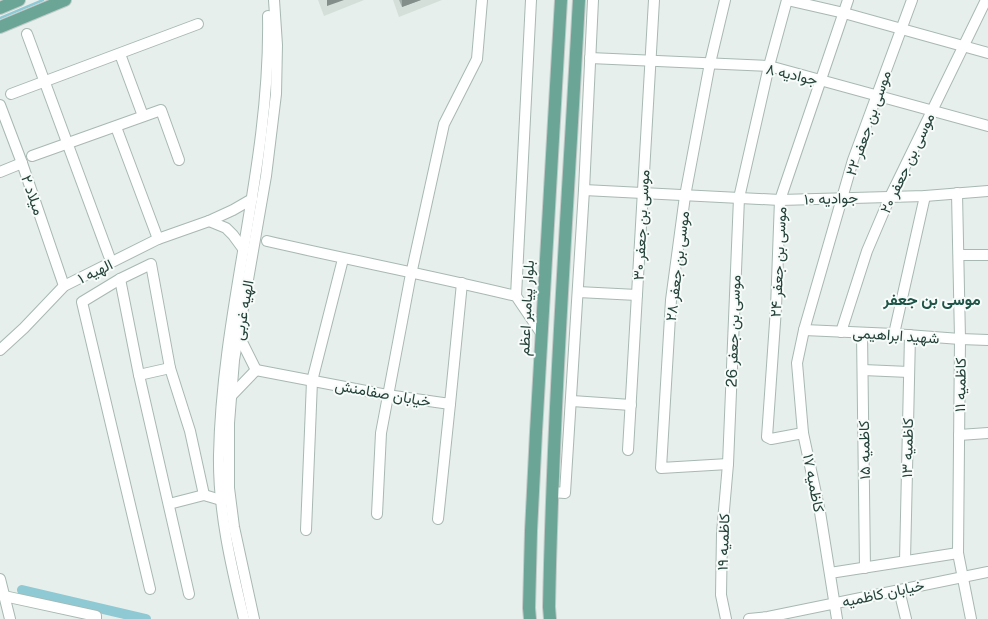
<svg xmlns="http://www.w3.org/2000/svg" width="988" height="619" font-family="'Public Sans',Vazirmatn,sans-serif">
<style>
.built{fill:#d4dfda}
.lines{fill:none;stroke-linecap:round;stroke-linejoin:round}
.stream{stroke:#8ec9d4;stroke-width:2.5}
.canal{stroke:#8ec9d4;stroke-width:10}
.minor-casing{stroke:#a8b8b2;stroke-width:12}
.major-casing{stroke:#c2cac8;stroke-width:14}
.minor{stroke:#fff;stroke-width:10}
.major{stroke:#6aa596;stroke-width:12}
.wall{fill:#a1aea9}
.shaded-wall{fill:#838d89}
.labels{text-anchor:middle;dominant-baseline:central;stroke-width:4;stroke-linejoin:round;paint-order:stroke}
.street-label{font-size:15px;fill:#24423a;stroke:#f7fbf9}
.neighbourhood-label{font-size:16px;font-weight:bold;fill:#1f5548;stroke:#f7fbf9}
</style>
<rect width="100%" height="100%" fill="#e6efeb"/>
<!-- built -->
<g class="built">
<path d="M 318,0 L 364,0 L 324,16 Z"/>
<path d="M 393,0 L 442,0 L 399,17 Z"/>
</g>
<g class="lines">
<!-- stream -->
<path class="stream" d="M 0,18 L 43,0"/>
<!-- canal -->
<path class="canal" d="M 22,590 L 146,619"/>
<defs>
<g id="minor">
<path d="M 725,0 L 710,63 L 685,196 L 671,300 L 661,468 L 728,464"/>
<path d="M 787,0 L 844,13 L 988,53"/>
<path d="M 27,34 L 109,256"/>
<path d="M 120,54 L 143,116"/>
<path d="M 590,58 L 769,66 L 988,126"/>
<path d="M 11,94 L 198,24"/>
<path d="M 0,105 L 22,163 L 64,286"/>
<path d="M 116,127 L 158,239"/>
<path d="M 32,156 L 161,110 L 179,160"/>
<path d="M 0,172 L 22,163"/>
<path d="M 584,190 L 780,200 L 925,196 L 988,191"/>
<path d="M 957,193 L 960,339 L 958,553 L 971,619"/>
<path d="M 267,241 C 350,260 433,276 516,296 L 541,333"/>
<path d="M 244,250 L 233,235 L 226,228 L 209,221 L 233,210 L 252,199"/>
<path d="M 959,255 L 988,255"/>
<path d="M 120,279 L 139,375 L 189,594"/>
<path d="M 578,292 L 637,295"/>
<path d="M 516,296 L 531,0"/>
<path d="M 804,330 L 894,334 L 960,339 L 988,340"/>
<path d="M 841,332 L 867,251 L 890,197 L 986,0"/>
<path d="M 862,333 L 865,568"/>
<path d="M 238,334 L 256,370"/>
<path d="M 894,334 L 925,196"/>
<path d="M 0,350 L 24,328 L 64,286 L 158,239 L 209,221"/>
<path d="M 256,370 L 387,395 L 450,404 L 462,283"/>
<path d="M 863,370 L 909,372"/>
<path d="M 139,375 L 170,368"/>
<path d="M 231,396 L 256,370"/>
<path d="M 572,401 L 631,405"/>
<path d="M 803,433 L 771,439 L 767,437 L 776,308 L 780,200 L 848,0"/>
<path d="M 959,435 L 988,433"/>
<path d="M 628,450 L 654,0"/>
<path d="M 552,492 L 565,493 L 584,190 L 593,0"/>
<path d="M 169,504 L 204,495 L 221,500"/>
<path d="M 377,514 L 381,433 L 410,279 L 444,124 L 477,59 L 482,0"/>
<path d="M 438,519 L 450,404"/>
<path d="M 306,530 L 312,381 L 343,259"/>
<path d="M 905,561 L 910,335"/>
<path d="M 830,573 L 958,553"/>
<path d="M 0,579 L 10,619"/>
<path d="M 150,589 L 82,302 L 120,279 L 151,264 L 170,368 L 190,431 L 204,495"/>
<path d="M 899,590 L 906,619"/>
<path d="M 4,596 L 96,616 L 96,619"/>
<path d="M 244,619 C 231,566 218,510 219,455 C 222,307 271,164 268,16"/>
<path d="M 254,619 L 234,527 L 229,488 L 229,423 L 234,360 L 266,176 L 276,94 L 277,45 L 274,0"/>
<path d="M 726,619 L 721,595 L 722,533 L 728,464 L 739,198 L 769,66 L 787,0"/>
<path d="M 749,619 L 768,617 L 988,572"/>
<path d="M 837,619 L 820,512 L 803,433 L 797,363 L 804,330 L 853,160 L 912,0"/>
</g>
<g id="major">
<path d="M 0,8 L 19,0"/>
<path d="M 0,27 L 65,0"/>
<path d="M 530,619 L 529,608 L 531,531 L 536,432 L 561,0"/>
<path d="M 550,619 L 549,607 C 553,405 568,202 579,0"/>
</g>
</defs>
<!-- minor casing -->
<use href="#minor" class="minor-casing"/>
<!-- major casing -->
<use href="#major" class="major-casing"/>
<!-- minor -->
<use href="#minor" class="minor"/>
<!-- major -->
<use href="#major" class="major"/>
</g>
<!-- wall -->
<path class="wall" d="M 399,0 L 421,0 L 402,7 Z"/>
<!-- shaded-wall -->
<g class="shaded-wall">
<path d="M 327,0 L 344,0 L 327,6 Z"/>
<path d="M 402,0 L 421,0 L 402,7 Z"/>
</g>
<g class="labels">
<!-- street labels -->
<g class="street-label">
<text transform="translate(792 74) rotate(13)">جوادیه ۸</text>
<text transform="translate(868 123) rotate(-71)">موسی بن جعفر ۲۲</text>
<text transform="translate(907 163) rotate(-65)">موسی بن جعفر ۲۰</text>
<text transform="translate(33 195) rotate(71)">میلاد ۲</text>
<text transform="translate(831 198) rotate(-2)">جوادیه ۱۰</text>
<text transform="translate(641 225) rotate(-87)">موسی بن جعفر ۳۰</text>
<text transform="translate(778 262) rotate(-87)">موسی بن جعفر ۲۴</text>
<text transform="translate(677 266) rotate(-83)">موسی بن جعفر ۲۸</text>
<text transform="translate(95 271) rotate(-26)">الهیه ۱</text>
<text transform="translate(526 308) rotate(-87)">بلوار پیامبر اعظم</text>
<text transform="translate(243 310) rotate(-80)">الهیه غربی</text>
<text transform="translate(733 331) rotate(-88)">موسی بن جعفر 26</text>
<text transform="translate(896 335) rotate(4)">شهید ابراهیمی</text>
<text transform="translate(960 385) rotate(-89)">کاظمیه ۱۱</text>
<text transform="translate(383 393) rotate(10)">خیابان صفامنش</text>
<text transform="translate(907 448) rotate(-89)">کاظمیه ۱۳</text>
<text transform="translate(864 450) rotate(-91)">کاظمیه ۱۵</text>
<text transform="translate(814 483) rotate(79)">کاظمیه ۱۷</text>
<text transform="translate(723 542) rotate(-88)">کاظمیه ۱۹</text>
<text transform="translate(883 593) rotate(-12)">خیابان کاظمیه</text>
</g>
<!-- neighbourhood labels -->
<g class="neighbourhood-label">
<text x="932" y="299">موسی بن جعفر</text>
</g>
</g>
</svg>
